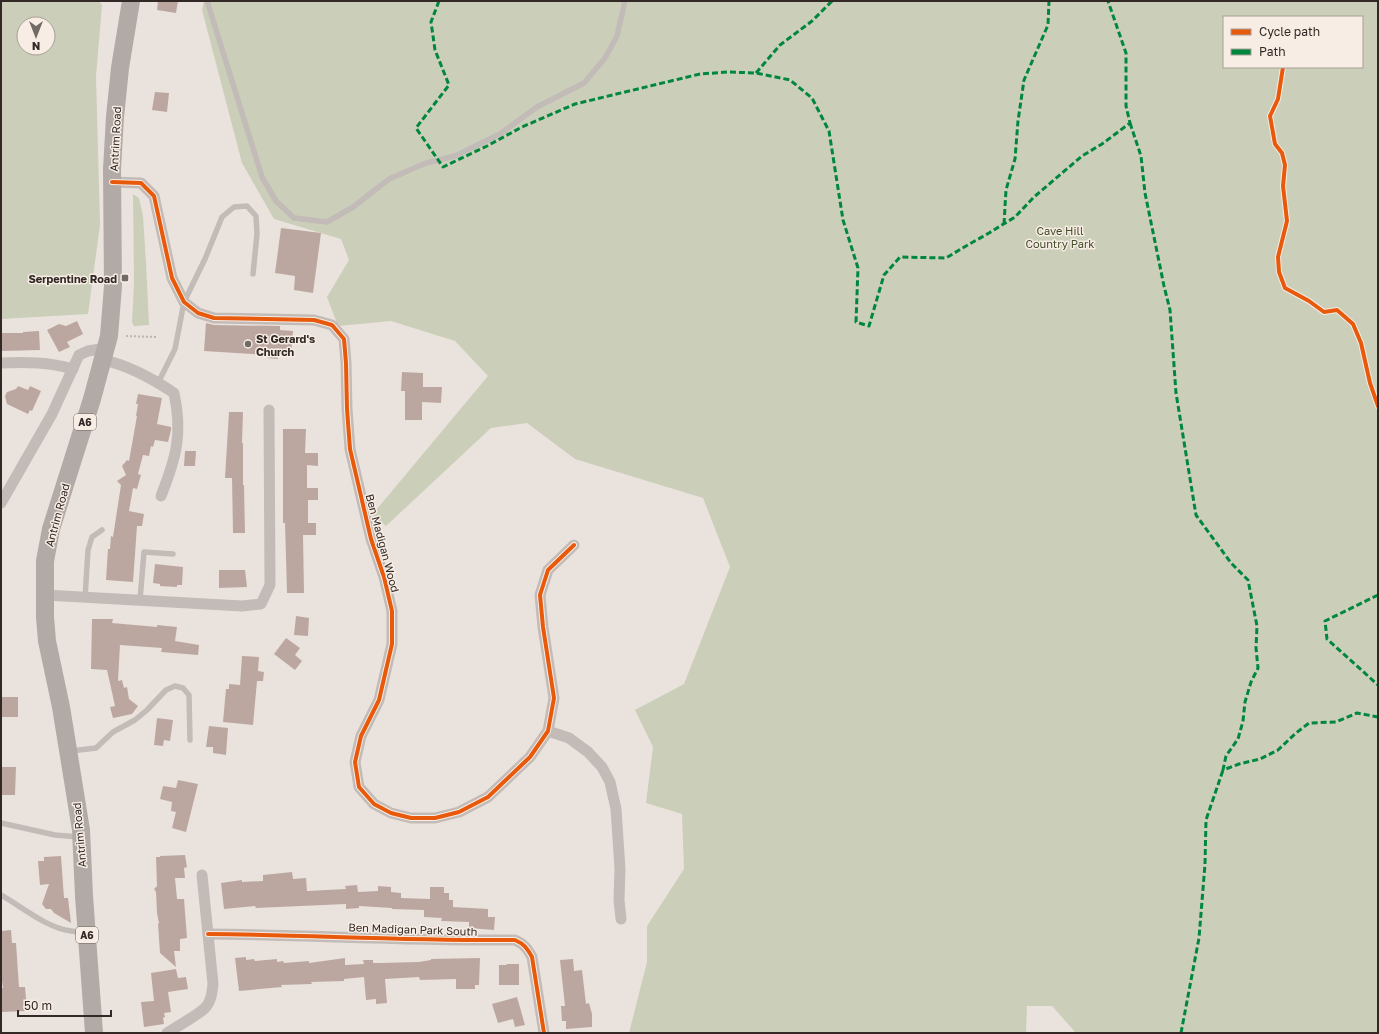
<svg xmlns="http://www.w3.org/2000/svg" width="1379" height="1034" font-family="'Golos Text',sans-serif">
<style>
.green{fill:#cbceb8;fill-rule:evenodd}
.building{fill:#bca7a0}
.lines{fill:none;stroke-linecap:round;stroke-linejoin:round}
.path{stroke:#bbb4af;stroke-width:2;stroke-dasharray:2 2;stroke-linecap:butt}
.lane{stroke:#c2bbb7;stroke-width:5.5}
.street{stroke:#c2bbb7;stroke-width:11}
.primary{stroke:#b1aaa6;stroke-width:18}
.quiet{stroke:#00873e;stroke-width:3;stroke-dasharray:6 3;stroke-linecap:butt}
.cycleway-casing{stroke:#f7ede4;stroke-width:6}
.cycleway{stroke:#e8590c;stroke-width:4}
.poi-dot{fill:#726a66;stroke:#f7ede4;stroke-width:1.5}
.labels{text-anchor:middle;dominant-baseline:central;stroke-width:3;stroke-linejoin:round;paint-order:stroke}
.shield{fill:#f7ede4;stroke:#6d645f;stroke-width:1}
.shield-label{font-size:10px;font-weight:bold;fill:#322926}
.street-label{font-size:11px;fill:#322926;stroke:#f7ede4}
.park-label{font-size:11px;fill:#434e2b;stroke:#f7ede4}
.poi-label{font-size:11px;font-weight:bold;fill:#322926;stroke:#f7ede4;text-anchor:end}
</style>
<rect width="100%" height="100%" fill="#eae3dd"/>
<!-- green -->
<g class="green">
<path d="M 1,1 L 99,1 L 102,5 L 96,76 L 100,225 L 88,314 L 1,319 ZM 24,24 L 48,24 L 48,48 L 24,48 Z"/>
<path d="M 204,1 L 1378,1 L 1378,1033 L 1076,1033 L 1052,1006 L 1027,1006 L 1026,1033 L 629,1033 L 647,962 L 647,926 L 684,869 L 682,814 L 646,803 L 653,747 L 635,710 L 684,684 L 730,567 L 703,498 L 575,459 L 527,423 L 491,428 L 386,526 L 372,515 L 488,376 L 455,341 L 391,321 L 338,326 L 327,297 L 349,260 L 341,239 L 274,219 L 242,163 L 202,10 ZM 1224,17 L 1362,17 L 1362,67 L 1224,67 Z"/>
<path d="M 133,194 L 139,198 L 143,216 L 146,263 L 149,325 L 134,326 L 132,322 L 134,283 Z"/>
</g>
<!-- building -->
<g class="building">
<path d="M 158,1 L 178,1 L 176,13 L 157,10 Z"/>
<path d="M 155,92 L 169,93 L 167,112 L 152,110 Z"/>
<path d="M 281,228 L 321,233 L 313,293 L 294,290 L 295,276 L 275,273 Z"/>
<path d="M 77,321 L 83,334 L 67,342 L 70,347 L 59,352 L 47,330 L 59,324 L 66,326 Z"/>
<path d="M 206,323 L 214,325 L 280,326 L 280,330 L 293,331 L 291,355 L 278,354 L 278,359 L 267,358 L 268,355 L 204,351 Z"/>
<path d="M 39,331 L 40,350 L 1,351 L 1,333 L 23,333 L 23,332 Z"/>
<path d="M 402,372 L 423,373 L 423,387 L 442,387 L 441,403 L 422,402 L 422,420 L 405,420 L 405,391 L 401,391 Z"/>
<path d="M 18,386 L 28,390 L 30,386 L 41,391 L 32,411 L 30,410 L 28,414 L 7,404 L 5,396 L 7,392 L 16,389 Z"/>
<path d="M 138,394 L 162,398 L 157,424 L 171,427 L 171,430 L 168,442 L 155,440 L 153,447 L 151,446 L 149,456 L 143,455 L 138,474 L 141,475 L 137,489 L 133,488 L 129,511 L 144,514 L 142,526 L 137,526 L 133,582 L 106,580 L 108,549 L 110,549 L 111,536 L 113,537 L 121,485 L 117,481 L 126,475 L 122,466 L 127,460 L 129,461 L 137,416 L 136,416 L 138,404 L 136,404 Z"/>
<path d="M 229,412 L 243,412 L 242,443 L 243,443 L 243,485 L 244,485 L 245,533 L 233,533 L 232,478 L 225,478 Z"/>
<path d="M 283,429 L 306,429 L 305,453 L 318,453 L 318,466 L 307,465 L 307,488 L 318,488 L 318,500 L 308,500 L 308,523 L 316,523 L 316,535 L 303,535 L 304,593 L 287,593 L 285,523 L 283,523 Z"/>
<path d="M 185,451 L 196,451 L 195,466 L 184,466 Z"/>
<path d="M 155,564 L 183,567 L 182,585 L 177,585 L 177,587 L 160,586 L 160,584 L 153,583 Z"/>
<path d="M 219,570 L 245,570 L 247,587 L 219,588 Z"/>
<path d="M 296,616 L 309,618 L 308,636 L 294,635 Z"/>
<path d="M 92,619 L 113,619 L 112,623 L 157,627 L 157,625 L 177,627 L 175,641 L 199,645 L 198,655 L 161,652 L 162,648 L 120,645 L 118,681 L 122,680 L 124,688 L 127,687 L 129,699 L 138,706 L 132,714 L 113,718 L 110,707 L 115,706 L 107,670 L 91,669 Z"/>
<path d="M 286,638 L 300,648 L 295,655 L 302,661 L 295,670 L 274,654 Z"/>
<path d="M 242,656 L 259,657 L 258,671 L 264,672 L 263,681 L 257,681 L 253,725 L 223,722 L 226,689 L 229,689 L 229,684 L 240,685 Z"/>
<rect x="1" y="697" width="17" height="20"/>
<path d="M 157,718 L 173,720 L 170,741 L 164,740 L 163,746 L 154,745 Z"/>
<path d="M 209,726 L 228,728 L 226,755 L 213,753 L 213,747 L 206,747 Z"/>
<path d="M 1,767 L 16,767 L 15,795 L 1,795 Z"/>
<path d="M 178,780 L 198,784 L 186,832 L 172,828 L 176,812 L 171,811 L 172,802 L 160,799 L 163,786 L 176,788 Z"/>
<path d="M 185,855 L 187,867 L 184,868 L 185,878 L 175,878 L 177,899 L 184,899 L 187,938 L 180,939 L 180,951 L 174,951 L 176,967 L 160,953 L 158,924 L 159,923 L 157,913 L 156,892 L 154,889 L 157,886 L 156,857 L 160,857 L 160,856 Z"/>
<path d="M 61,856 L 64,898 L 68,898 L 71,923 L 54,913 L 51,909 L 46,909 L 42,904 L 49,884 L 40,885 L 38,861 L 44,861 L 44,857 Z"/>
<path d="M 292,872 L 293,879 L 306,878 L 307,891 L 346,889 L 345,886 L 357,885 L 358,892 L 378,891 L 378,886 L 391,887 L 391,892 L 401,893 L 401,898 L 430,899 L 430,887 L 444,887 L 444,893 L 449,893 L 449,900 L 453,900 L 453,907 L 488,909 L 488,917 L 495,917 L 494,930 L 469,928 L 469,922 L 441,921 L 442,918 L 424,917 L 424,910 L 392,909 L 392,908 L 359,906 L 359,908 L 346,909 L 346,904 L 256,908 L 255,906 L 224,909 L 221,883 L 242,880 L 242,882 L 263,881 L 263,875 Z"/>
<path d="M 11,930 L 12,943 L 16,943 L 19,987 L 25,987 L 27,1011 L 1,1012 L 1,988 L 3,988 L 1,974 L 1,931 Z"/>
<path d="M 246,957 L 246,960 L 254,959 L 255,961 L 277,959 L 277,962 L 283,961 L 284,963 L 309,961 L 309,963 L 345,958 L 345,965 L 364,964 L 363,960 L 373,960 L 373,963 L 379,963 L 419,962 L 431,960 L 431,959 L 480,958 L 479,985 L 475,985 L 475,989 L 456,989 L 456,979 L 420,980 L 419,977 L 385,979 L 387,1003 L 376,1004 L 376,999 L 366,1000 L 364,977 L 344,979 L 344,981 L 311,982 L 312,984 L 281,985 L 282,987 L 239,991 L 235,958 Z"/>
<path d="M 573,959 L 574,971 L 582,970 L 586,1004 L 589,1003 L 592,1014 L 592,1027 L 566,1029 L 566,1021 L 562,1021 L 561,1006 L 565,1006 L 560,960 Z"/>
<path d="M 507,964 L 519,964 L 519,985 L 499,985 L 499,965 L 506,965 Z"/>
<path d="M 176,969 L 178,978 L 186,977 L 188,989 L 168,992 L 171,1012 L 164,1013 L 165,1017 L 163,1018 L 164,1024 L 144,1027 L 141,1002 L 154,1001 L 151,973 Z"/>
<path d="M 517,997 L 525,1025 L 515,1027 L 513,1019 L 498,1023 L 492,1004 Z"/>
</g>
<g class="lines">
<!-- path -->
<path class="path" d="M 126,336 L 156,337"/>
<!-- lane -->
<g class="lane">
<path d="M 207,1 L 262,177 L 276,201 L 294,218 L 327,222 L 353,207 L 389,179 L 426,163 L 455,156 L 500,134 L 537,107 L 584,83 L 605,58 L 617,36 L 625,1"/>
<path d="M 158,383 L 175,349 L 184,302 L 205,259 L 222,217 L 234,207 L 247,206 L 256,216 L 257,234 L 253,274"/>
<path d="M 85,598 L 88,550 L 92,537 L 102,530"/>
<path d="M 140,600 L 144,552 L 173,554"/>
<path d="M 71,751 L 96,748 L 113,732 L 135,720 L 147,710 L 166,690 L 175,686 L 183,688 L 189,695 L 190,740"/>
<path d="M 1,823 L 55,835 L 79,837"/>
<path d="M 1,895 C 22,907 47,928 71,931 C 75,932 80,931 84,931"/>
</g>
<!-- street -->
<g class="street">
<path d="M 112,182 L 141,183 L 154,196 L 172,278 L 184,302 L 198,313 L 214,318 L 314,320 L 332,325 L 344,339 L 346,363 L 347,409 L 350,449 L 371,539 L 384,577 L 392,611 L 392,644 L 379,700 L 361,736 L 355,762 L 359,787 L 374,804 L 391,813 L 411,818 L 435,818 L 459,812 L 488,797 L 530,757 L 548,731 L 554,698 L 543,627 L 540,595 L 548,570 L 574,545"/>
<path d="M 103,360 C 128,365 153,379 174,393 C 183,434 176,458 161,496"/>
<path d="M 1,363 C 26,362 49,362 73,369"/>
<path d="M 1,503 L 52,414 L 79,355 L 88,351 L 106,348"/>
<path d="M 45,595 L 242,606 L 261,604 L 270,585 L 269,410"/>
<path d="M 548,731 L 569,738 L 588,752 L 602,767 L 610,782 L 616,809 L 620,869 L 619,900 L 621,919"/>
<path d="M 208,934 C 310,935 412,941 515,940 C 524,944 527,948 532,957 L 544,1033"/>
<path d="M 167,1033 C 177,1026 197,1016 205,1008 C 211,1002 212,993 213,984 L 202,875"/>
</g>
<!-- primary -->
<path class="primary" d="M 94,1033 L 84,896 L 81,830 L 61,707 L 47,641 L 45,617 L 45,561 L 51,529 L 92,399 L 109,336 L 113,286 L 112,169 L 115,117 L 120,68 L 131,1"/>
<!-- quiet -->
<g class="quiet">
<path d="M 439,1 L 431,22 L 435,50 L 449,85 L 416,128 L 443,167 L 487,146 L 522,127 L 575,104 L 700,74 L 728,72 L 756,73 L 790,80 L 812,98 L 829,131 L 843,220 L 858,268 L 856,322 L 869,326 L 884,275 L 900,257 L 946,258 L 966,246 L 989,233 L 1015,217 L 1034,197 L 1082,156 L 1102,144 L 1130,123 L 1126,106 L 1126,53 L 1108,1"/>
<path d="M 756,73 L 780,45 L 812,21 L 832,1"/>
<path d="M 1130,123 L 1141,156 L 1145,193 L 1164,286 L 1170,310 L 1176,393 L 1196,515 L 1231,563 L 1248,580 L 1257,626 L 1256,648 L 1258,668 L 1251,682 L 1245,702 L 1243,721 L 1238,739 L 1226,756 L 1223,770 L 1239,764 L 1260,759 L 1278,750 L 1296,733 L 1309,723 L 1336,722 L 1357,713 L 1378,717"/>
<path d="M 1004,224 L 1006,190 L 1015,159 L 1018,121 L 1024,80 L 1048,25 L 1049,1"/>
<path d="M 1378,595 L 1325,621 L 1327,639 L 1378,685"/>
<path d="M 1181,1033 L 1199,938 L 1205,864 L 1206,820 L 1223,770"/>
</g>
<defs>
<g id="cycleway">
<path d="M 1283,67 L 1278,99 L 1270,116 L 1275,144 L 1282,153 L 1285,165 L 1283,186 L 1287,221 L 1278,257 L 1279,272 L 1285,288 L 1309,301 L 1324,312 L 1337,310 L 1353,324 L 1361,343 L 1370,383 L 1378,406"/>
<path d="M 112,182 L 141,183 L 154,196 L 172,278 L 184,302 L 198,313 L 214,318 L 314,320 L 332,325 L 344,339 L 346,363 L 347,409 L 350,449 L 371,539 L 384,577 L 392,611 L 392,644 L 379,700 L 361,736 L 355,762 L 359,787 L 374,804 L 391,813 L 411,818 L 435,818 L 459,812 L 488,797 L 530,757 L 548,731 L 554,698 L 543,627 L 540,595 L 548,570 L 574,545"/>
<path d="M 208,934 C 310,935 412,941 515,940 C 524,944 527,948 532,957 L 544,1033"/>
</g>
</defs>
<!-- cycleway casing -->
<use href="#cycleway" class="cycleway-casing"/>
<!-- cycleway -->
<use href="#cycleway" class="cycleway"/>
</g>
<!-- markers -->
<g class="poi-dot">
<rect x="121" y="274" width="8" height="8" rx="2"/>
<circle cx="248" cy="344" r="4"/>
</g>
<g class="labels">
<!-- shield labels -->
<g class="shield">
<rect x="74" y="414" width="22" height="16" rx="3"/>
<rect x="76" y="927" width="22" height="16" rx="3"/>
</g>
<g class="shield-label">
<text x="85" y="422">A6</text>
<text x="87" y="935">A6</text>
</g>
<!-- street labels -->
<g class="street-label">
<text transform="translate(115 139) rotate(-87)">Antrim Road</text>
<text transform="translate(57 515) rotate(-75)">Antrim Road</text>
<text transform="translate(383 543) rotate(75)">Ben Madigan Wood</text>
<text transform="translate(79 835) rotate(-95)">Antrim Road</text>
<text transform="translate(413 929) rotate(2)">Ben Madigan Park South</text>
</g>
<!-- park labels -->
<g class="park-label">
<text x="1060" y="230">Cave Hill<tspan x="1060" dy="13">Country Park</tspan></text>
</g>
<!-- poi labels -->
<g class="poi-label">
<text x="117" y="278">Serpentine Road</text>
<text x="256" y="338" text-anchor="start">St Gerard's<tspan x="256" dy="13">Church</tspan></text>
</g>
</g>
<!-- border -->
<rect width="1379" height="1034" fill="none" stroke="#322926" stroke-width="4"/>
<!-- legend -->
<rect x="1223" y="16" width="140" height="52" fill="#f7ede4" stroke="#a89f98"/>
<rect x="1231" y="29" width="20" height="6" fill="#e8590c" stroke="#a89f98"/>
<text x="1259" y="36" font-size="12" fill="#322926">Cycle path</text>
<rect x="1231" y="49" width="20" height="6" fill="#00873e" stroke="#a89f98"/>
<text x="1259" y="56" font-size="12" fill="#322926">Path</text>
<!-- north arrow -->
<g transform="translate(36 36) rotate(180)"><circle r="19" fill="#f7ede4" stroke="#a89f98"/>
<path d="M0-3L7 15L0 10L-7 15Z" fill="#726a66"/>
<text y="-6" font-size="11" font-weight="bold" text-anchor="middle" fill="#322926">N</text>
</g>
<!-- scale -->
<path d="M18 1010v6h93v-6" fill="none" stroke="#322926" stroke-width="2"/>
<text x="24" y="1010" font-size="12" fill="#322926" stroke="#f7ede4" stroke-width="3" paint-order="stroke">50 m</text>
</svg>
